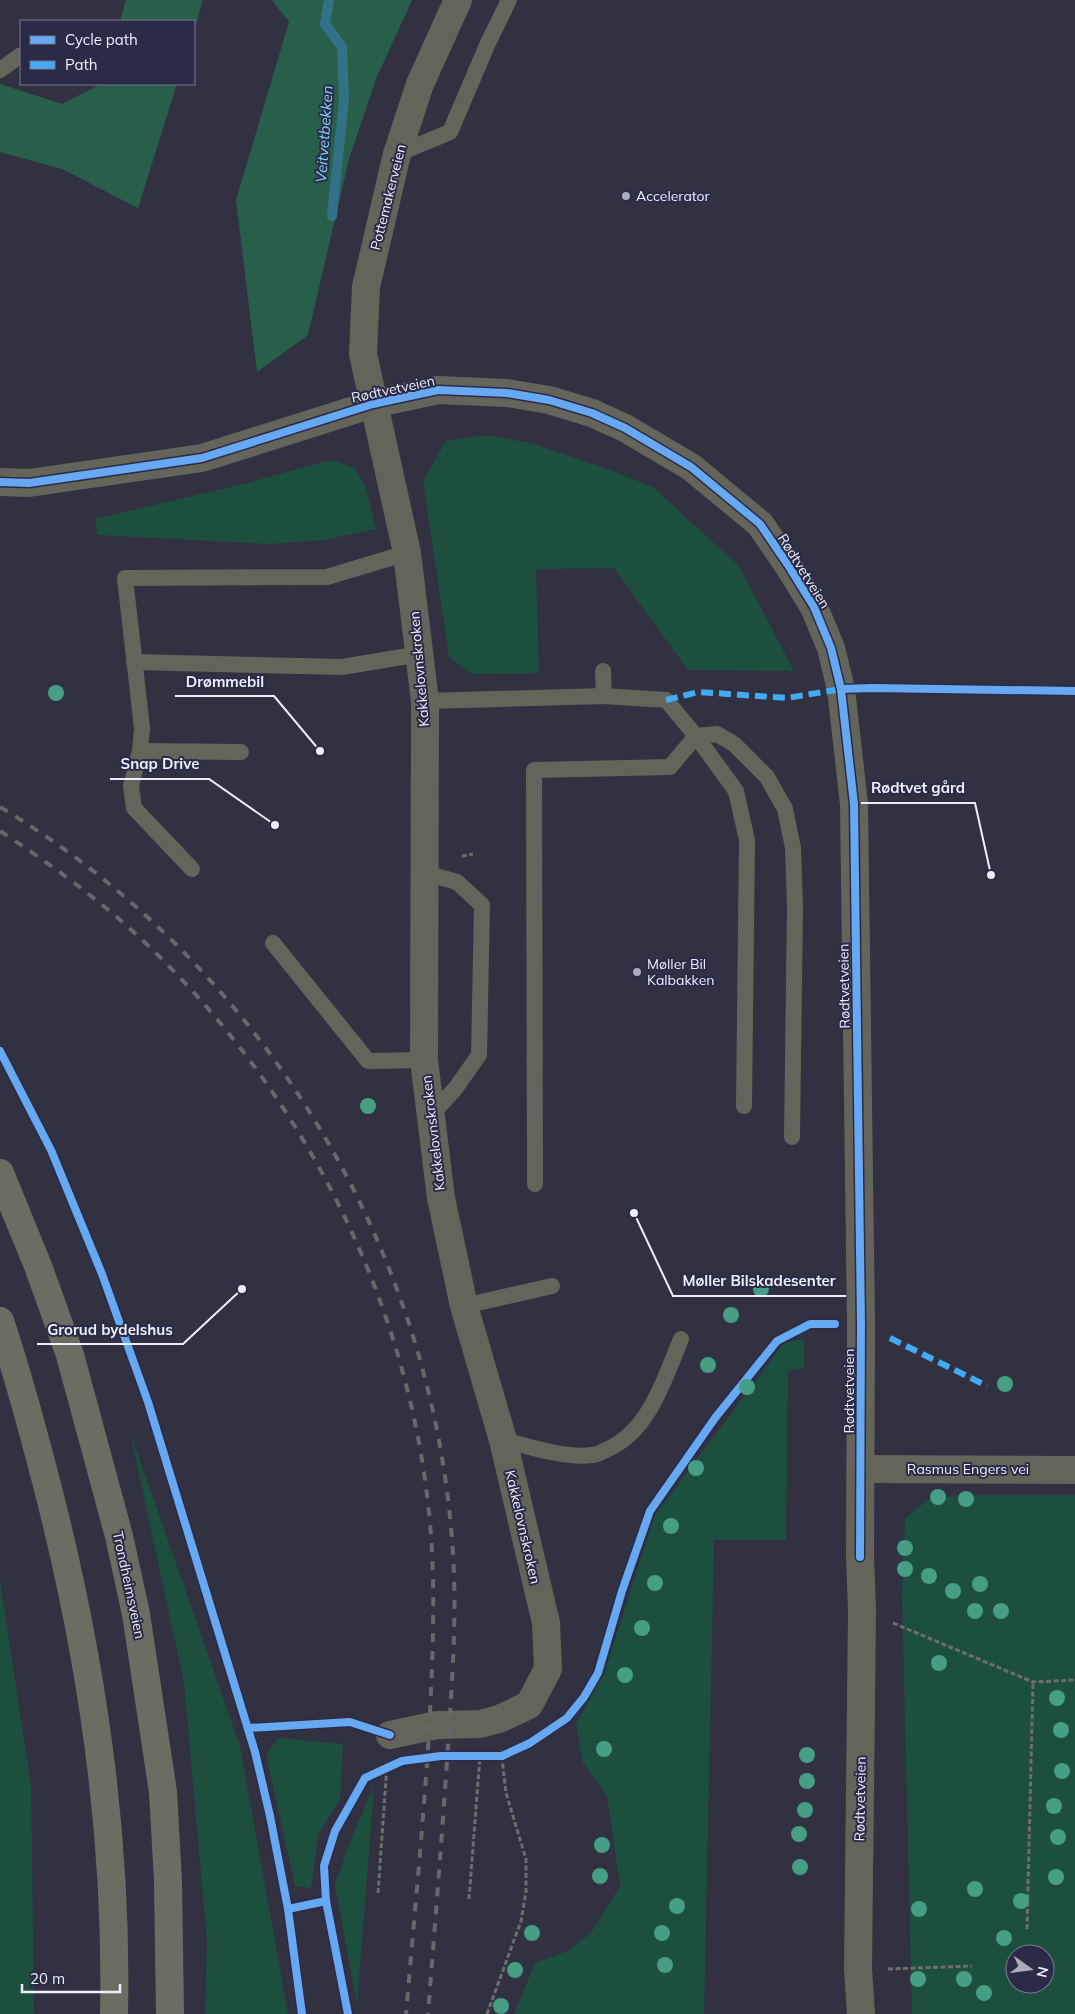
<svg xmlns="http://www.w3.org/2000/svg" width="1075" height="2014" font-family="Mulish,sans-serif">
<style>
.green{fill:#1d4f3e;fill-rule:evenodd}
.forest{fill:#285f4b}
.lines{fill:none;stroke-linecap:round;stroke-linejoin:round}
.stream{stroke:#337188;stroke-width:10}
.path{stroke:#6e6e6c;stroke-width:3;stroke-dasharray:5 2.5;stroke-linecap:butt}
.service{stroke:#65645a;stroke-width:16}
.minor{stroke:#65645a;stroke-width:28}
.tertiary{stroke:#65645a;stroke-width:28}
.trunk{stroke:#6d6c62;stroke-width:28}
.rail{stroke:#68676a;stroke-width:4;stroke-dasharray:9 9;stroke-linecap:butt}
.quiet{stroke:#42abf6;stroke-width:6;stroke-dasharray:12 6;stroke-linecap:butt}
.cycleway-casing{stroke:#2b2b47;stroke-width:11}
.cycleway{stroke:#66a8f1;stroke-width:8}
.tree{fill:#469e84}
.poi-dot{fill:#acacbc;stroke:#2b2b47;stroke-width:2}
.labels{text-anchor:middle;dominant-baseline:central;stroke-width:4;stroke-linejoin:round;paint-order:stroke}
.poi-label{font-size:14px;fill:#eeeefe;stroke:#2b2b47;text-anchor:start}
.street-label{font-size:14px;fill:#eeeefe;stroke:#2b2b47}
.water-label{font-size:15px;font-style:italic;fill:#7fd6f7;stroke:#2b2b47}
.leader{fill:none;stroke:#eeeefe;stroke-width:2}
.callout-dot{fill:#eeeefe;stroke:#2b2b47;stroke-width:2}
.callout-label{font-size:15px;text-anchor:middle;font-weight:bold;fill:#eeeefe;stroke:#2b2b47;stroke-width:4;stroke-linejoin:round;paint-order:stroke}
</style>
<rect width="100%" height="100%" fill="#313141"/>
<!-- green -->
<g class="green">
<path d="M 486,435 L 531,443 L 616,472 L 653,487 L 739,566 L 794,671 L 688,670 L 614,568 L 536,569 L 539,673 L 472,674 L 449,657 L 423,481 L 446,441 Z"/>
<path d="M 331,460 L 354,468 L 365,485 L 376,529 L 324,540 L 270,544 L 97,535 L 95,519 L 239,485 Z"/>
<path d="M 804,1339 L 804,1368 L 788,1371 L 786,1540 L 714,1540 L 704,2014 L 514,2014 L 535,1963 L 568,1951 L 591,1933 L 620,1886 L 607,1796 L 583,1763 L 576,1724 L 604,1674 L 655,1515 L 784,1343 Z"/>
<path d="M 130,1432 L 240,1746 L 288,2014 L 205,2014 L 207,1941 L 184,1683 Z"/>
<path d="M 968,1495 L 1075,1495 L 1075,2014 L 912,2014 L 902,1596 L 905,1519 L 929,1499 ZM 1015,1954 L 1045,1954 L 1045,1984 L 1015,1984 Z"/>
<path d="M 0,1580 L 31,1786 L 34,2014 L 0,2014 Z"/>
<path d="M 278,1738 L 343,1744 L 340,1799 L 318,1835 L 311,1888 L 295,1886 L 266,1755 Z"/>
<path d="M 374,1786 L 357,2005 L 335,1885 L 351,1839 Z"/>
</g>
<!-- forest -->
<g class="forest">
<path d="M 126,0 L 203,0 L 194,30 L 194,21 L 120,21 Z"/>
<path d="M 272,0 L 412,0 L 376,79 L 349,159 L 308,335 L 257,372 L 236,200 L 289,22 Z"/>
<path d="M 0,84 L 62,104 L 101,84 L 177,84 L 138,208 L 62,169 L 0,152 Z"/>
</g>
<g class="lines">
<!-- stream -->
<path class="stream" d="M 329,0 L 325,24 L 342,47 L 344,99 L 332,216"/>
<!-- path -->
<g class="path">
<path d="M 462,856 L 473,854"/>
<path d="M 893,1623 L 1033,1682 L 1075,1680"/>
<path d="M 378,1893 L 387,1765"/>
<path d="M 469,1899 L 480,1756"/>
<path d="M 1027,1929 L 1033,1682"/>
<path d="M 888,1969 L 972,1966"/>
<path d="M 487,2014 L 521,1921 L 526,1892 L 526,1859 L 506,1793 L 501,1750"/>
</g>
<!-- service -->
<g class="service">
<path d="M 0,70 L 21,55"/>
<path d="M 397,154 L 450,132 L 488,43 L 509,0"/>
<path d="M 134,662 L 342,667 L 420,654"/>
<path d="M 603,671 L 604,696"/>
<path d="M 425,701 L 604,696 L 666,700 L 696,736 L 736,791 L 747,840 L 744,1106"/>
<path d="M 140,751 L 241,752"/>
<path d="M 192,869 L 134,808 L 131,786 L 140,751 L 142,728 L 125,578 L 327,577 L 407,553"/>
<path d="M 425,873 L 457,882 L 482,905 L 479,1055 L 455,1089 L 431,1115"/>
<path d="M 273,943 L 368,1061 L 424,1060"/>
<path d="M 535,1184 L 534,770 L 670,767 L 696,736 L 717,734 L 734,744 L 767,777 L 785,809 L 793,848 L 795,907 L 792,1137"/>
<path d="M 464,1306 L 552,1286"/>
<path d="M 503,1440 C 529,1446 565,1459 592,1455 C 597,1455 602,1452 606,1450 C 650,1431 664,1379 681,1339"/>
</g>
<!-- minor -->
<g class="minor">
<path d="M 861,1469 L 1075,1470"/>
<path d="M 390,1735 L 437,1725 L 480,1724 L 499,1719 L 529,1705 L 548,1669 L 546,1623 L 503,1440 L 464,1306 L 441,1198 L 424,1060 L 425,701 L 407,553 L 363,354 L 366,287 L 397,154 L 420,84 L 458,0"/>
</g>
<!-- tertiary -->
<path class="tertiary" d="M 0,482 L 29,483 L 202,458 L 373,404 L 438,390 L 507,393 L 549,400 L 592,413 L 625,428 L 691,467 L 760,524 L 788,565 L 814,607 L 831,648 L 841,689 L 854,804 L 861,1324 L 860,1557 L 862,1610 L 858,1969 L 861,2014"/>
<!-- trunk -->
<g class="trunk">
<path d="M 0,1173 L 38,1266 L 70,1355 L 119,1536 L 136,1614 L 163,1792 L 168,1881 L 170,2014"/>
<path d="M 0,1321 C 18,1374 32,1427 46,1481 C 91,1654 118,1834 114,2014"/>
</g>
<!-- rail -->
<g class="rail">
<path d="M 0,807 C 261,963 435,1250 453,1554 C 457,1618 452,1682 448,1746 C 442,1836 435,1925 428,2014"/>
<path d="M 0,831 C 49,863 96,897 139,937 C 308,1094 420,1320 432,1552 C 435,1612 432,1673 429,1733 C 423,1827 414,1920 406,2014"/>
</g>
<!-- quiet -->
<g class="quiet">
<path d="M 666,700 L 699,692 L 787,698 L 841,689"/>
<path d="M 890,1338 L 987,1386"/>
</g>
<defs>
<g id="cycleway">
<path d="M 0,482 L 29,483 L 202,458 L 373,404 L 438,390 L 507,393 L 549,400 L 592,413 L 625,428 L 691,467 L 760,524 L 788,565 L 814,607 L 831,648 L 841,689 L 854,804 L 861,1324 L 860,1557"/>
<path d="M 841,689 L 873,688 L 1075,691"/>
<path d="M 0,1051 L 51,1150 L 102,1274 L 148,1402 L 255,1752 L 270,1816 L 288,1909 L 302,2014"/>
<path d="M 248,1728 L 350,1722 L 390,1735"/>
<path d="M 326,1901 L 348,2014"/>
<path d="M 288,1909 L 326,1901 L 324,1866 L 335,1831 L 365,1778 L 402,1761 L 441,1756 L 502,1756 L 530,1743 L 567,1718 L 584,1697 L 598,1673 L 622,1591 L 650,1511 L 715,1418 L 777,1341 L 810,1324 L 835,1324"/>
</g>
</defs>
<!-- cycleway casing -->
<use href="#cycleway" class="cycleway-casing"/>
<!-- cycleway -->
<use href="#cycleway" class="cycleway"/>
</g>
<!-- trees -->
<g class="tree">
<circle cx="56" cy="693" r="8"/>
<circle cx="368" cy="1106" r="8"/>
<circle cx="761" cy="1289" r="8"/>
<circle cx="731" cy="1315" r="8"/>
<circle cx="708" cy="1365" r="8"/>
<circle cx="1005" cy="1384" r="8"/>
<circle cx="747" cy="1387" r="8"/>
<circle cx="696" cy="1468" r="8"/>
<circle cx="938" cy="1497" r="8"/>
<circle cx="966" cy="1499" r="8"/>
<circle cx="671" cy="1526" r="8"/>
<circle cx="905" cy="1548" r="8"/>
<circle cx="905" cy="1569" r="8"/>
<circle cx="929" cy="1576" r="8"/>
<circle cx="655" cy="1583" r="8"/>
<circle cx="980" cy="1584" r="8"/>
<circle cx="953" cy="1591" r="8"/>
<circle cx="975" cy="1611" r="8"/>
<circle cx="1001" cy="1611" r="8"/>
<circle cx="642" cy="1628" r="8"/>
<circle cx="939" cy="1663" r="8"/>
<circle cx="625" cy="1675" r="8"/>
<circle cx="1057" cy="1698" r="8"/>
<circle cx="1061" cy="1730" r="8"/>
<circle cx="604" cy="1749" r="8"/>
<circle cx="807" cy="1755" r="8"/>
<circle cx="1062" cy="1771" r="8"/>
<circle cx="807" cy="1781" r="8"/>
<circle cx="1054" cy="1806" r="8"/>
<circle cx="805" cy="1810" r="8"/>
<circle cx="799" cy="1834" r="8"/>
<circle cx="1058" cy="1837" r="8"/>
<circle cx="602" cy="1845" r="8"/>
<circle cx="800" cy="1867" r="8"/>
<circle cx="600" cy="1876" r="8"/>
<circle cx="1056" cy="1877" r="8"/>
<circle cx="975" cy="1889" r="8"/>
<circle cx="1021" cy="1901" r="8"/>
<circle cx="677" cy="1906" r="8"/>
<circle cx="919" cy="1909" r="8"/>
<circle cx="532" cy="1933" r="8"/>
<circle cx="662" cy="1933" r="8"/>
<circle cx="1004" cy="1938" r="8"/>
<circle cx="665" cy="1965" r="8"/>
<circle cx="515" cy="1970" r="8"/>
<circle cx="918" cy="1979" r="8"/>
<circle cx="964" cy="1979" r="8"/>
<circle cx="984" cy="1993" r="8"/>
<circle cx="501" cy="2006" r="8"/>
</g>
<!-- markers -->
<g class="poi-dot">
<circle cx="626" cy="196" r="5"/>
<circle cx="637" cy="972" r="5"/>
</g>
<g class="labels">
<!-- poi labels -->
<g class="poi-label">
<text x="636" y="196">Accelerator</text>
<text x="647" y="964">Møller Bil<tspan x="647" dy="16">Kalbakken</tspan></text>
</g>
<!-- street labels -->
<g class="street-label">
<text transform="translate(388 197) rotate(-76)">Pottemakerveien</text>
<text transform="translate(393 389) rotate(-12)">Rødtvetveien</text>
<text transform="translate(804 571) rotate(58)">Rødtvetveien</text>
<text transform="translate(419 669) rotate(-95)">Kakkelovnskroken</text>
<text transform="translate(844 986) rotate(-91)">Rødtvetveien</text>
<text transform="translate(433 1133) rotate(-97)">Kakkelovnskroken</text>
<text transform="translate(849 1391) rotate(-90)">Rødtvetveien</text>
<text x="968" y="1469">Rasmus Engers vei</text>
<text transform="translate(523 1527) rotate(77)">Kakkelovnskroken</text>
<text transform="translate(129 1585) rotate(78)">Trondheimsveien</text>
<text transform="translate(860 1799) rotate(-89)">Rødtvetveien</text>
</g>
<!-- water labels -->
<g class="water-label">
<text transform="translate(324 134) rotate(-86)">Veitvetbekken</text>
</g>
</g>
<!-- callouts -->
<path class="leader" d="M320 751L274 696H175M275 825L209 779H110M991 875L975 803H861M634 1213L673 1296H846M242 1289L183 1344H37"/>
<g class="callout-dot">
<circle cx="320" cy="751" r="5"/>
<circle cx="275" cy="825" r="5"/>
<circle cx="991" cy="875" r="5"/>
<circle cx="634" cy="1213" r="5"/>
<circle cx="242" cy="1289" r="5"/>
</g>
<g class="callout-label">
<text x="225" y="687">Drømmebil</text>
<text x="160" y="769">Snap Drive</text>
<text x="918" y="793">Rødtvet gård</text>
<text x="759" y="1286">Møller Bilskadesenter</text>
<text x="110" y="1335">Grorud bydelshus</text>
</g>
<!-- legend -->
<rect x="20" y="20" width="175" height="65" fill="#2b2b47" stroke="#797990"/>
<rect x="30" y="36" width="25" height="8" fill="#66a8f1" stroke="#797990"/>
<text x="65" y="45" font-size="15" fill="#eeeefe">Cycle path</text>
<rect x="30" y="61" width="25" height="8" fill="#42abf6" stroke="#797990"/>
<text x="65" y="70" font-size="15" fill="#eeeefe">Path</text>
<!-- north arrow -->
<g transform="translate(1030 1969) rotate(104)"><circle r="24" fill="#2b2b47" stroke="#797990"/>
<path d="M0-4L9 19L0 12L-9 19Z" fill="#acacbc"/>
<text y="-8" font-size="14" font-weight="bold" text-anchor="middle" fill="#eeeefe">N</text>
</g>
<!-- scale -->
<path d="M22 1984v8h98v-8" fill="none" stroke="#eeeefe" stroke-width="2.5"/>
<text x="30" y="1984" font-size="15" fill="#eeeefe" stroke="#2b2b47" stroke-width="4" paint-order="stroke">20 m</text>
</svg>
